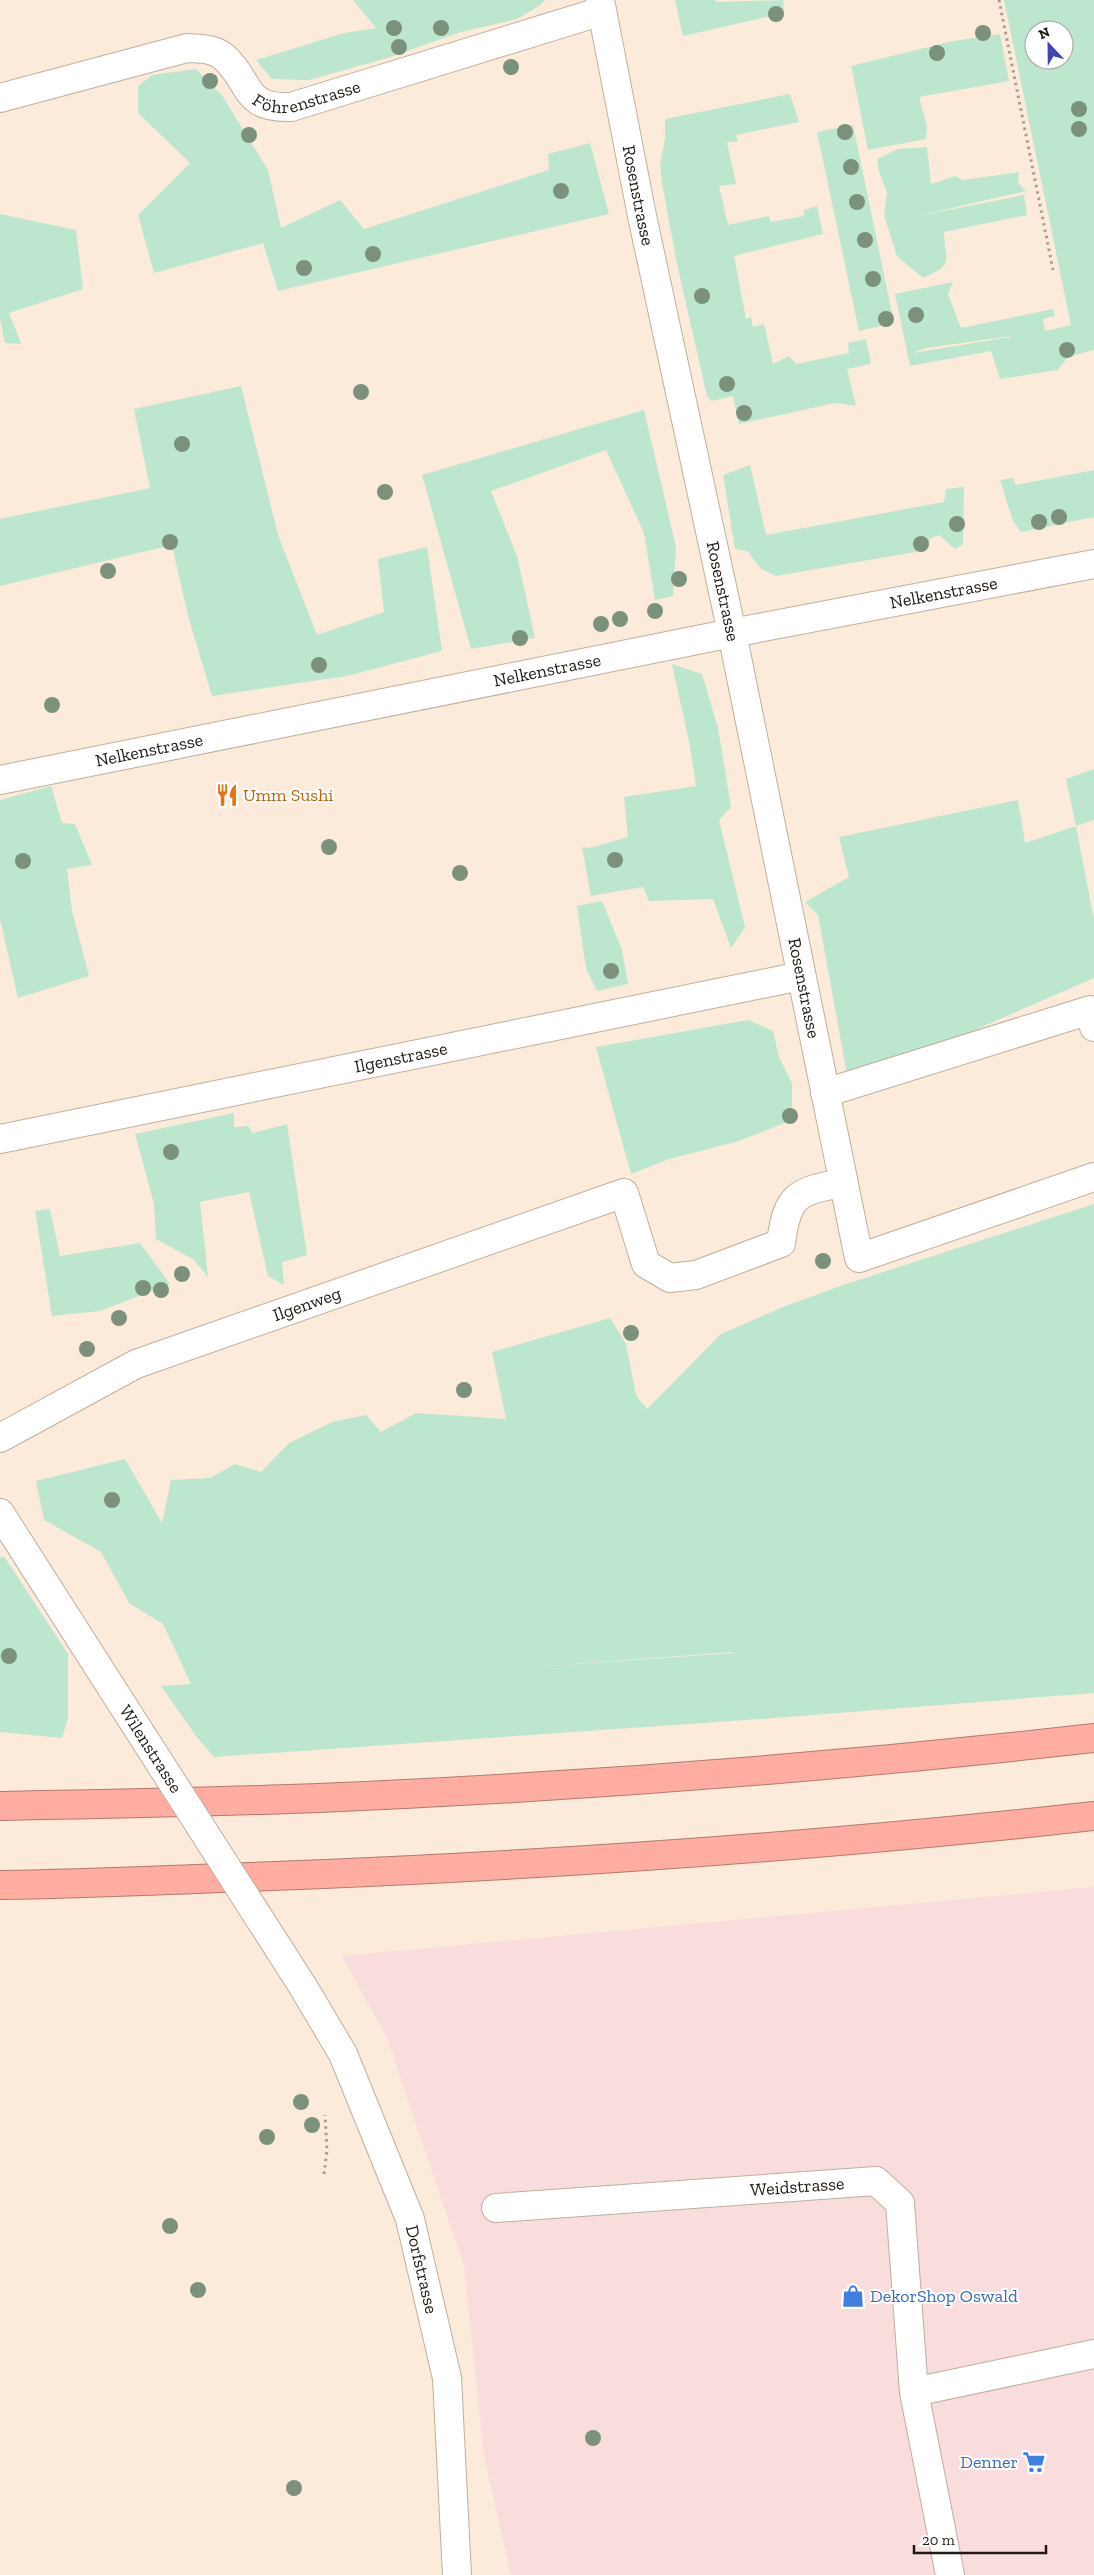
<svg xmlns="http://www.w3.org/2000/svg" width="1094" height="2575" font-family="'Zilla Slab',serif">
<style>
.industrial{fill:#f8dddc}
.green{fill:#bce6ce;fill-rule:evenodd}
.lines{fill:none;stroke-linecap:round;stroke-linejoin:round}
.minor-casing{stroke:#bfaf9e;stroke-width:30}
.highway-casing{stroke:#b17a6f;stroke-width:30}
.path{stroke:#a99c8f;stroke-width:3;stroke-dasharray:2.5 4;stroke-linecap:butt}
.minor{stroke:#fff;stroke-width:28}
.highway{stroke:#ffada0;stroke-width:28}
.minor-bridge-casing{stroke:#bfaf9e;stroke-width:30;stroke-linecap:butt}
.minor-bridge{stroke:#fff;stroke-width:28}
.tree{fill:#7c917c}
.labels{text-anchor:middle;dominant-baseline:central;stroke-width:4;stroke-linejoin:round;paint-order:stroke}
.street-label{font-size:18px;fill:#201a14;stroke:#fff}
.food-label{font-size:18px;fill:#c56008;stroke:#fff;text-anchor:start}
.shop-label{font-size:18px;fill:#366cbe;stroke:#fff;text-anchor:start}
</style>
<rect width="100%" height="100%" fill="#fcebda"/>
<!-- industrial -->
<path class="industrial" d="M 1094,1887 L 1094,2575 L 511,2575 L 484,2456 L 464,2266 L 387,2038 L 342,1956 Z"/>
<!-- green -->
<g class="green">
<path d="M 353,0 L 545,0 L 539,6 L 517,19 L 461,32 L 387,58 L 309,80 L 272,79 L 256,60 L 344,33 L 376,28 Z"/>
<path d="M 675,0 L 715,0 L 716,2 L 783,0 L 784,13 L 683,36 Z"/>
<path d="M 1004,0 L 1094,0 L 1094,350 L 1068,357 L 1058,370 L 1000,379 L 991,351 L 910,366 L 895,294 L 953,282 L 948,294 L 961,328 L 1053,309 L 1055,316 L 1043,319 L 1045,331 L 1071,325 ZM 1034,30 L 1064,30 L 1064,60 L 1034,60 ZM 1011,336 L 1010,337 L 913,353 L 926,348 Z"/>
<path d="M 1000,34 L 1009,81 L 919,97 L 927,126 L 926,139 L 868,150 L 851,66 L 953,41 Z"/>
<path d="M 196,69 L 222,95 L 268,170 L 281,228 L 340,200 L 364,229 L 549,170 L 548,154 L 590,143 L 609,214 L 278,291 L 263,243 L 154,273 L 138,215 L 190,163 L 138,113 L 138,86 L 152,75 Z"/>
<path d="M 790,94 L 799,122 L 736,135 L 738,142 L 727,142 L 736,184 L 719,186 L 728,225 L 769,216 L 771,222 L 804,216 L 804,210 L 817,206 L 823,234 L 734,256 L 746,319 L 751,317 L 753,327 L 764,324 L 773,364 L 789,356 L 796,364 L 849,353 L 848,343 L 866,339 L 871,364 L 847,369 L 856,406 L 835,403 L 739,424 L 733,396 L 712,401 L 707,396 L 677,264 L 662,183 L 660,165 L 665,139 L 665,119 Z"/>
<path d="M 853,125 L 894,323 L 859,331 L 817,132 Z"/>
<path d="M 927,147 L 931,184 L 955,176 L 963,180 L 1019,172 L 1018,183 L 1026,191 L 918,216 L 1024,195 L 1027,215 L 944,232 C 945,263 955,264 923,278 L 897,256 L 884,215 L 887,193 L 879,172 L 877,159 L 898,149 Z"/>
<path d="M 0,214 L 76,230 L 83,289 L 9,313 L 21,344 L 5,343 L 0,319 Z"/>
<path d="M 241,386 L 278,535 L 317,635 L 384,612 L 378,559 L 427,547 L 442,651 L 347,676 L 212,696 L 188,616 L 172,545 L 0,586 L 0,519 L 150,488 L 134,409 Z"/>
<path d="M 644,410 L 676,547 L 673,596 L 655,600 L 644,533 L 606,450 L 491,491 L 517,556 L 535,638 L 471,649 L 422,475 Z"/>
<path d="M 750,465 L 766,535 L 944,502 L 946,489 L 964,487 L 963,544 L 955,549 L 939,535 L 930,539 L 927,550 L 776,576 L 761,569 L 747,551 L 735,549 L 723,475 Z"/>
<path d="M 1094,470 L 1094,517 L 1021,532 L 1013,521 L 1000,480 L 1013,478 L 1016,485 Z"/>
<path d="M 672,664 L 702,674 L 718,728 L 731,807 L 719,820 L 745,927 L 731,948 L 713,899 L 649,901 L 643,887 L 591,896 L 582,847 L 589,848 L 628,837 L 624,797 L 696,786 L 690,746 Z"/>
<path d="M 1094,769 L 1094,820 L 1076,826 L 1094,920 L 1094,978 L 849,1085 L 818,915 L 805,902 L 849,877 L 839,837 L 1018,800 L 1025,843 L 1076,826 L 1066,779 Z"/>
<path d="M 51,786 L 62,823 L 75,824 L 92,865 L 67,869 L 72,911 L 89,976 L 18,998 L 0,919 L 0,800 Z"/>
<path d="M 602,901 L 622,950 L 628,984 L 597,991 L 586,969 L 577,906 Z"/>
<path d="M 748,1020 L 773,1031 L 779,1057 L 792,1083 L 792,1120 L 739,1141 L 669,1159 L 631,1174 L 596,1047 Z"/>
<path d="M 234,1113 L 234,1127 L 248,1126 L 253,1133 L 287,1124 L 307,1255 L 282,1262 L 284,1285 L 268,1276 L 249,1192 L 200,1202 L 208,1277 L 194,1260 L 156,1239 L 154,1204 L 135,1134 Z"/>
<path d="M 1094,1204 L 1094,1693 L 775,1718 L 214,1757 L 196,1736 L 161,1686 L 191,1684 L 163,1624 L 129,1603 L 101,1552 L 44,1520 L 36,1481 L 125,1459 L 162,1523 L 171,1480 L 210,1478 L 235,1464 L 261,1472 L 289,1443 L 332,1422 L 366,1415 L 381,1432 L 416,1413 L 506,1419 L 492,1352 L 610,1318 L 626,1344 L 636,1395 L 647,1409 L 721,1334 L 783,1307 L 843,1285 ZM 734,1653 L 520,1668 L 733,1652 Z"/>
<path d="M 50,1209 L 60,1256 L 140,1243 L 170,1284 L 100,1311 L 52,1316 L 35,1211 Z"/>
<path d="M 4,1556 L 68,1654 L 68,1718 L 62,1738 L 0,1732 L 0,1558 Z"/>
</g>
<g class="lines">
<defs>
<g id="minor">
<path id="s1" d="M 600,0 L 642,216 L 732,633 L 859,1258 L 1094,1177"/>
<path id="s2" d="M 0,98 L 187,48 C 200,49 214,48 224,57 C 252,82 242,109 291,107 L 602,11"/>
<path id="s3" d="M 0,780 L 732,633 L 1094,564"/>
<path d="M 825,1093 L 1090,1010 L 1094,1027"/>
<path id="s4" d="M 0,1139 L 801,976"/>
<path id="s5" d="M 0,1438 L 136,1364 L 624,1193 L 646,1264 L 670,1278 L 696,1275 L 781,1243 C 787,1195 797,1191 843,1183"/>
<path d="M 0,1513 L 113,1690"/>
<path id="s6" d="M 302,1985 L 343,2054 L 410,2219 L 447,2378 L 457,2575"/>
<path id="s7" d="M 496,2208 L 876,2181 L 900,2203 L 914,2392"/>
<path d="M 950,2575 L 914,2392 L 1094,2354"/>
</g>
<g id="highway">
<path d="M 0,1806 C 106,1804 213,1802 319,1798 C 578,1787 837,1767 1094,1738"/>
<path d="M 0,1885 C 73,1884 147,1881 220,1878 C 512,1868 804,1848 1094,1816"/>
</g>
</defs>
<!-- minor casing -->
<use href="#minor" class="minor-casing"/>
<!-- highway casing -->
<use href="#highway" class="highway-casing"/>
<!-- path -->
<g class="path">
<path d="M 999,0 L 1053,270"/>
<path d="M 324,2174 L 327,2150 L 325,2115"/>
</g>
<!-- minor -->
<use href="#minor" class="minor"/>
<!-- highway -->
<use href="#highway" class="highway"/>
<defs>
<g id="minor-bridge">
<path id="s8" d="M 113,1690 L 302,1985"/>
</g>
</defs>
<!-- minor-bridge casing -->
<use href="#minor-bridge" class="minor-bridge-casing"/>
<!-- minor-bridge -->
<use href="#minor-bridge" class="minor-bridge"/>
</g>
<!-- trees -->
<g class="tree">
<circle cx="776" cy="14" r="8"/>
<circle cx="394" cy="28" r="8"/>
<circle cx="441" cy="28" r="8"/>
<circle cx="983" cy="33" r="8"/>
<circle cx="399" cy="47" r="8"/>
<circle cx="937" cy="53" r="8"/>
<circle cx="511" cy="67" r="8"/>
<circle cx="210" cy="81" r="8"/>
<circle cx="1079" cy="109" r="8"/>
<circle cx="1079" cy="129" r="8"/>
<circle cx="845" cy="132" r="8"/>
<circle cx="249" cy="135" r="8"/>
<circle cx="851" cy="167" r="8"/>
<circle cx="561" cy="191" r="8"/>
<circle cx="857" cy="202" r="8"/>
<circle cx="865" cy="240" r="8"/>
<circle cx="373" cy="254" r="8"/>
<circle cx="304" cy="268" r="8"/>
<circle cx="873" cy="279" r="8"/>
<circle cx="702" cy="296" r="8"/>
<circle cx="916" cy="315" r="8"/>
<circle cx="886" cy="319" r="8"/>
<circle cx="1067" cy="350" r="8"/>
<circle cx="727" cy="384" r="8"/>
<circle cx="361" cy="392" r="8"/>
<circle cx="744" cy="413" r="8"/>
<circle cx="182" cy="444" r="8"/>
<circle cx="385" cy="492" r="8"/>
<circle cx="1059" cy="517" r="8"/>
<circle cx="1039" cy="522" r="8"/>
<circle cx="957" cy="524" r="8"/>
<circle cx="170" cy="542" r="8"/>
<circle cx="921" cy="544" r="8"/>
<circle cx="108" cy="571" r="8"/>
<circle cx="679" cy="579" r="8"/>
<circle cx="655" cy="611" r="8"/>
<circle cx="620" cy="619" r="8"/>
<circle cx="601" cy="624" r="8"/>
<circle cx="520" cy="638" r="8"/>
<circle cx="319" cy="665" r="8"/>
<circle cx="52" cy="705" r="8"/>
<circle cx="329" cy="847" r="8"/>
<circle cx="615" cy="860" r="8"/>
<circle cx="23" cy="861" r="8"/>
<circle cx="460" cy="873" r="8"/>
<circle cx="611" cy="971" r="8"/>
<circle cx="790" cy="1116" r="8"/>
<circle cx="171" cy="1152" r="8"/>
<circle cx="823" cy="1261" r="8"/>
<circle cx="182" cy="1274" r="8"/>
<circle cx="143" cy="1288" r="8"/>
<circle cx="161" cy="1290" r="8"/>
<circle cx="119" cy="1318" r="8"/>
<circle cx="631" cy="1333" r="8"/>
<circle cx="87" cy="1349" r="8"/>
<circle cx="464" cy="1390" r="8"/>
<circle cx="112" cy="1500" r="8"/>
<circle cx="9" cy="1656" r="8"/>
<circle cx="301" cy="2102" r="8"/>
<circle cx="312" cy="2125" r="8"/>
<circle cx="267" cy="2137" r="8"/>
<circle cx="170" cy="2226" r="8"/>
<circle cx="198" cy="2290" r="8"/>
<circle cx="593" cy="2438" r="8"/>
<circle cx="294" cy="2488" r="8"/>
</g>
<!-- icons -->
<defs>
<symbol id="restaurant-bare" viewBox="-9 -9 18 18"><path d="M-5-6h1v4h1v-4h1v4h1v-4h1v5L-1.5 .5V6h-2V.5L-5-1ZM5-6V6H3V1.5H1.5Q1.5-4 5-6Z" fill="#e8710a" stroke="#fff" stroke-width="2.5" paint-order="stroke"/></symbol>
<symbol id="shop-bare" viewBox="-9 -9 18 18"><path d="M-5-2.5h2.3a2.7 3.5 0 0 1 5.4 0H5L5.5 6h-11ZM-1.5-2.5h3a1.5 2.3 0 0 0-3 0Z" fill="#3f7fe0" stroke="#fff" stroke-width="2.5" paint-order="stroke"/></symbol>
<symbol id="supermarket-bare" viewBox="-9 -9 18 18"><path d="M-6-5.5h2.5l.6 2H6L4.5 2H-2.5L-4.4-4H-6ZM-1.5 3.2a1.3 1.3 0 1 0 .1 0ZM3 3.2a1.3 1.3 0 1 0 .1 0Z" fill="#3f7fe0" stroke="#fff" stroke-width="2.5" paint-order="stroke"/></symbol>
</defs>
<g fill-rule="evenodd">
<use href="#restaurant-bare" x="211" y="779" width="32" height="32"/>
<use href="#shop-bare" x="837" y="2280" width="32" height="32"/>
<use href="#supermarket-bare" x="1018" y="2446" width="32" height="32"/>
</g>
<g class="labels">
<!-- street labels -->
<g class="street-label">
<text stroke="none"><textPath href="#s2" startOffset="339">Föhrenstrasse</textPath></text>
<text stroke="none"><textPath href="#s1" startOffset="199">Rosenstrasse</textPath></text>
<text stroke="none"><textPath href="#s1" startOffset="604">Rosenstrasse</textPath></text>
<text stroke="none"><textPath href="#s3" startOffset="962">Nelkenstrasse</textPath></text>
<text stroke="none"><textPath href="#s3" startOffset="558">Nelkenstrasse</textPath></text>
<text stroke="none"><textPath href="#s3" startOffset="152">Nelkenstrasse</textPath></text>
<text stroke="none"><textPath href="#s1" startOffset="1009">Rosenstrasse</textPath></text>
<text stroke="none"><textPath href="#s4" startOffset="409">Ilgenstrasse</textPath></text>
<text stroke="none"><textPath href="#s5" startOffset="336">Ilgenweg</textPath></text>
<text stroke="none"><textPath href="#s8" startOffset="70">Wilenstrasse</textPath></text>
<text stroke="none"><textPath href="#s7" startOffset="302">Weidstrasse</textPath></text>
<text stroke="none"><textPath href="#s6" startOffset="310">Dorfstrasse</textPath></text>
</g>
<!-- food labels -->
<g class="food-label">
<text x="243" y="795">Umm Sushi</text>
</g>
<!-- shop labels -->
<g class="shop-label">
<text x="870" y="2296">DekorShop Oswald</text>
<text x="1018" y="2462" text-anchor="end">Denner</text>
</g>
</g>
<!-- north arrow -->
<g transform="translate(1049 45) rotate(338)"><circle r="24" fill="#ffffff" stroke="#a6a3a1"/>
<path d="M0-4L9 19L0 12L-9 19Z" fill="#4343b8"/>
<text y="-8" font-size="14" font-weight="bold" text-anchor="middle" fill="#201a14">N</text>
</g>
<!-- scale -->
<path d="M914 2545v8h132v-8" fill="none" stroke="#201a14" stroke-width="2.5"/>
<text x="922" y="2545" font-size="15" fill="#201a14" stroke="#ffffff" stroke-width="4" paint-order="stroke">20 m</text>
</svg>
